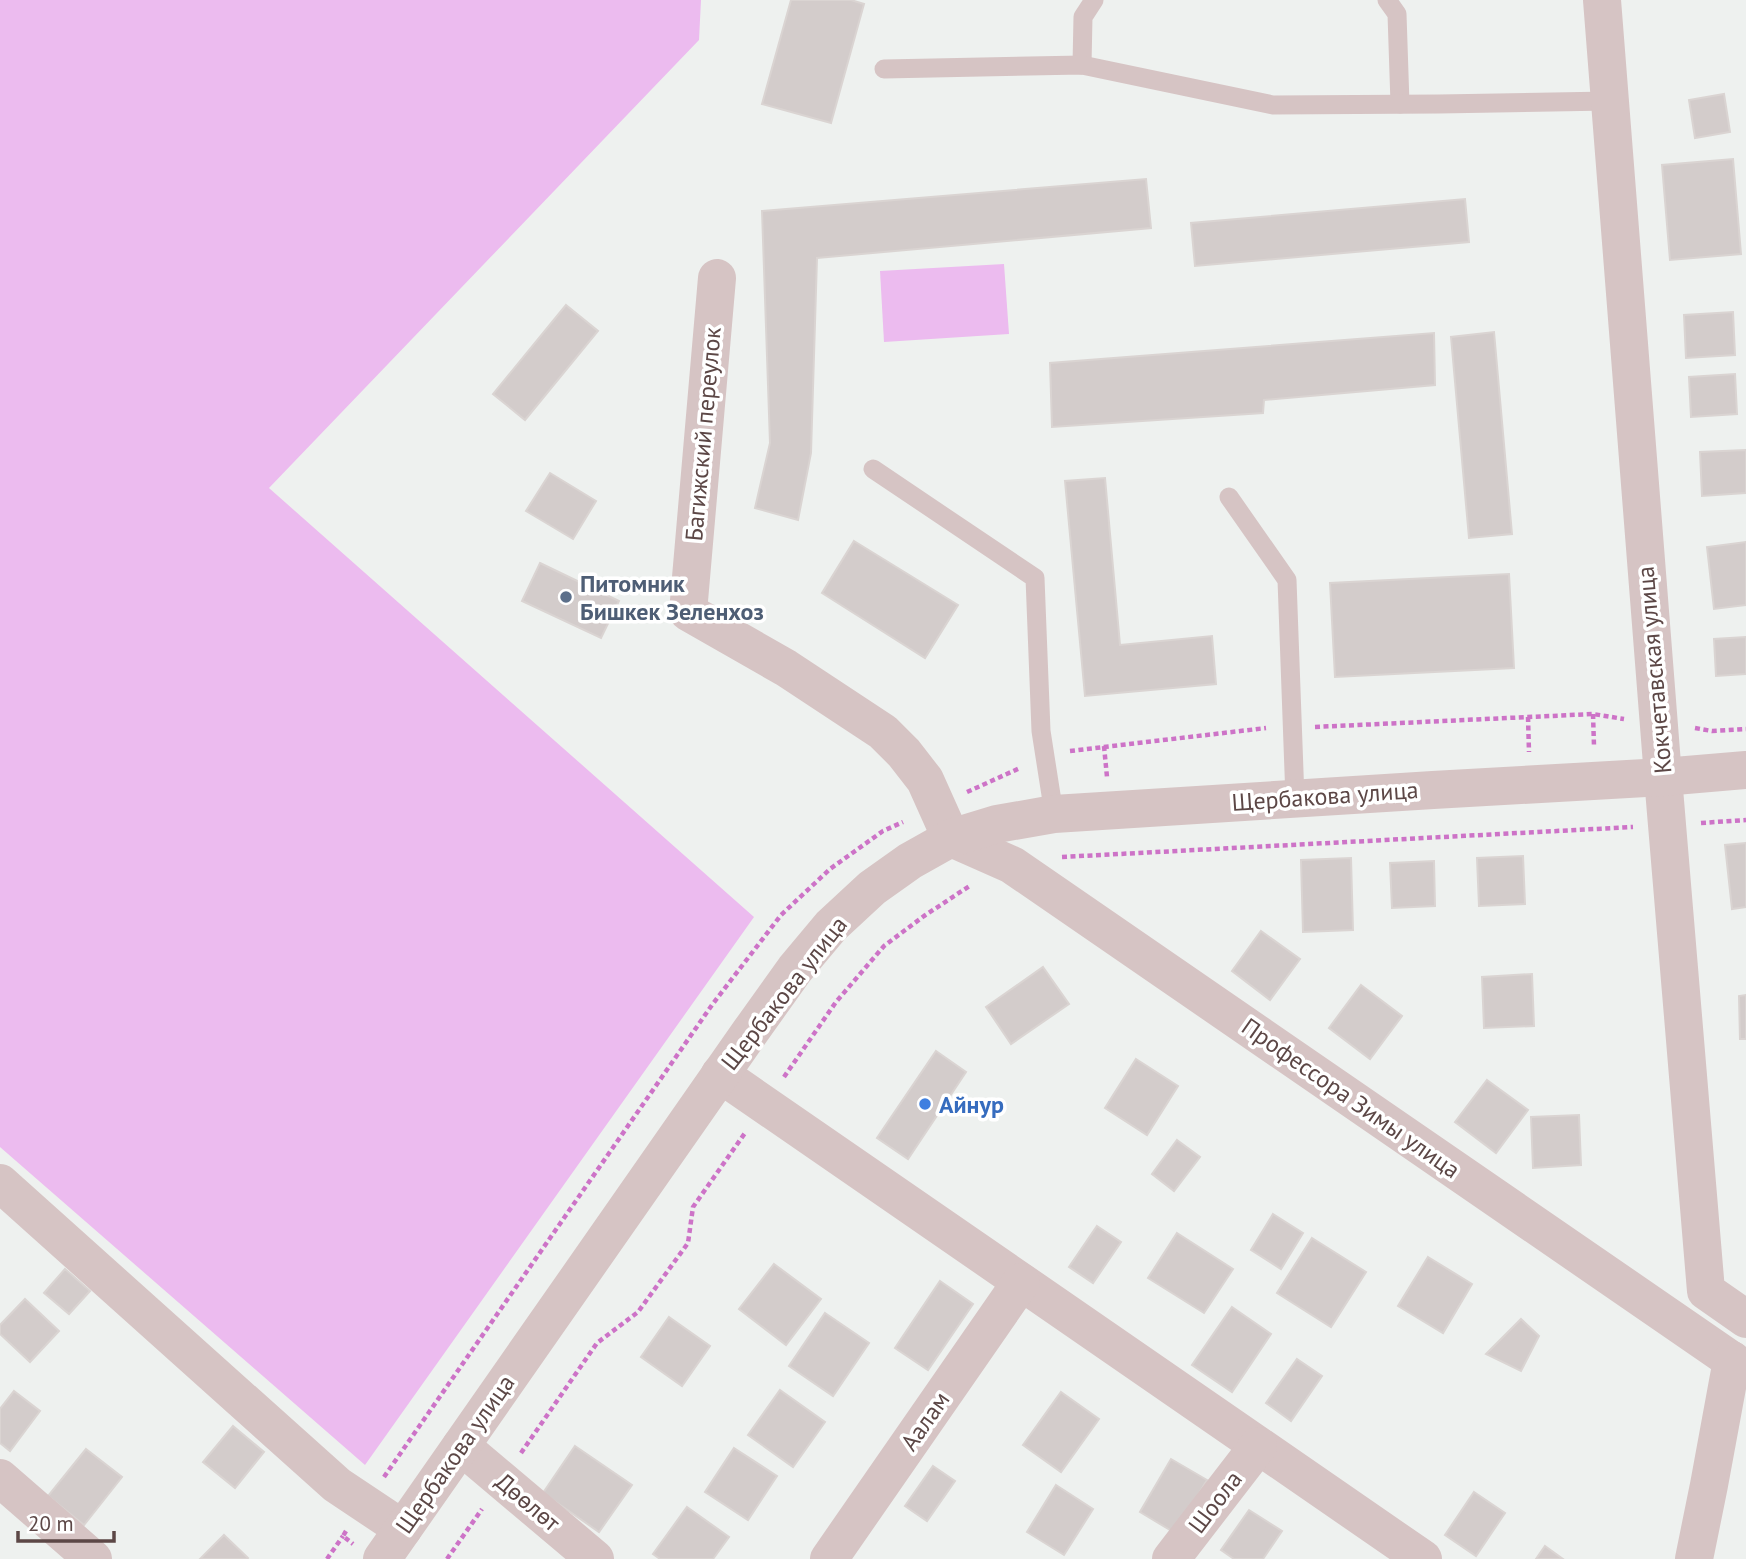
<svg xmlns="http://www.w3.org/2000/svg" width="1746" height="1559" font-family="'PT Sans',sans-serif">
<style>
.green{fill:#ecbbef}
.building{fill:#d3cccb;stroke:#dad4d2;stroke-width:2}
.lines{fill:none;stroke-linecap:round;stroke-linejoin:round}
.path{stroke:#cd73c7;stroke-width:4.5;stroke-dasharray:5 3.5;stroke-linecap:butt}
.service{stroke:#d6c4c4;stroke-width:19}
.minor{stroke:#d6c4c4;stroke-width:38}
.tertiary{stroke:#d6c4c4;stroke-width:38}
.service-dot{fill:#5c6f8a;stroke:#fff;stroke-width:2.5}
.shop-dot{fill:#3f7fe0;stroke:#fff;stroke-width:2.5}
.labels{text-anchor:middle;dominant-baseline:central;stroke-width:7;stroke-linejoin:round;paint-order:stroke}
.street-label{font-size:24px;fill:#5c4746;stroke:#fff}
.service-label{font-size:24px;font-weight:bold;fill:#4e5e75;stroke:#fff;text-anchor:start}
.shop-label{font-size:24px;font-weight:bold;fill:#366cbe;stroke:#fff;text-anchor:start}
</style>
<rect width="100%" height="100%" fill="#eef1ef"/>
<!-- green -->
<g class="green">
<path d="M 0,0 L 701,0 L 699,40 L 269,488 L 754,917 L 365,1465 L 0,1147 Z"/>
<path d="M 1004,264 L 1009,334 L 884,342 L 880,271 Z"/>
</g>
<!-- building -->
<g class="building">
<path d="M 791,0 L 851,0 L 864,4 L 831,123 L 762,104 Z"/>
<path d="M 1724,94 L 1730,132 L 1695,138 L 1689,100 Z"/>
<path d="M 1733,159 L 1741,254 L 1670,260 L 1662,165 Z"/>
<path d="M 1146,179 L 1151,228 L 817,258 L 811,453 L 798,520 L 755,508 L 770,443 L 762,211 Z"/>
<path d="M 1465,199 L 1469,242 L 1195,266 L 1191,223 Z"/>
<path d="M 566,305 L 598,331 L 525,420 L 493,394 Z"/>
<path d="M 1733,312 L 1735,355 L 1686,358 L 1684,315 Z"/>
<path d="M 1494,332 L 1512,534 L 1469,538 L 1451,337 Z"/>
<path d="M 1434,333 L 1435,385 L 1264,400 L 1263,413 L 1052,427 L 1050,363 Z"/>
<path d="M 1735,374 L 1737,414 L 1691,417 L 1689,377 Z"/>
<path d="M 1746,450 L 1746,493 L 1702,496 L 1700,452 Z"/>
<path d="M 550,473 L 596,501 L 573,539 L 526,511 Z"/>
<path d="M 1105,478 L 1120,645 L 1212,636 L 1216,684 L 1085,696 L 1065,481 Z"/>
<path d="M 854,541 L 958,605 L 925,658 L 822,593 Z"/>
<path d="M 1746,542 L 1746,605 L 1714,609 L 1707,547 Z"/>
<path d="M 540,563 L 619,601 L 601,638 L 522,601 Z"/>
<path d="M 1509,574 L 1514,668 L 1335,677 L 1330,583 Z"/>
<path d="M 1746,637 L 1746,674 L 1716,676 L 1714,639 Z"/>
<path d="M 1746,843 L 1746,907 L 1732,909 L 1725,845 Z"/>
<path d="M 1523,856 L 1525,904 L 1479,906 L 1477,858 Z"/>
<path d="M 1351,858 L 1353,930 L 1303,932 L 1301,860 Z"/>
<path d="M 1434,861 L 1435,906 L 1392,908 L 1390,863 Z"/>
<path d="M 1261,931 L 1300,959 L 1270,1000 L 1232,971 Z"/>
<path d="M 1043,967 L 1069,1004 L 1011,1044 L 986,1007 Z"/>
<path d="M 1532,974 L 1534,1026 L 1484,1028 L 1482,977 Z"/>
<path d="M 1361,985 L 1402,1016 L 1370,1059 L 1329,1028 Z"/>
<path d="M 1746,995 L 1746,1039 L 1740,1039 L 1739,996 Z"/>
<path d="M 936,1051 L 966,1072 L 908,1159 L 877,1138 Z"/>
<path d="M 1136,1059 L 1178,1086 L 1147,1135 L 1105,1108 Z"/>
<path d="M 1487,1080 L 1528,1110 L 1496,1153 L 1455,1122 Z"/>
<path d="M 1579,1115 L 1581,1165 L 1533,1168 L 1531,1117 Z"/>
<path d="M 1177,1140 L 1200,1157 L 1174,1191 L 1152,1174 Z"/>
<path d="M 1273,1214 L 1303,1233 L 1281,1269 L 1251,1250 Z"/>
<path d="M 1097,1226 L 1121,1242 L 1093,1283 L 1069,1267 Z"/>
<path d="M 1177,1233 L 1233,1269 L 1204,1313 L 1148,1278 Z"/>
<path d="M 1312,1238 L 1366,1272 L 1331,1327 L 1277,1293 Z"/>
<path d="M 1428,1257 L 1472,1284 L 1443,1333 L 1398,1306 Z"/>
<path d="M 774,1264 L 821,1299 L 786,1345 L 739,1309 Z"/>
<path d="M 65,1269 L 90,1291 L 69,1314 L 44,1293 Z"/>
<path d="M 940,1281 L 973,1304 L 928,1370 L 895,1348 Z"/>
<path d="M 25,1299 L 59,1331 L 30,1362 L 0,1334 L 0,1325 Z"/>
<path d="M 1232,1307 L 1271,1334 L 1232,1392 L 1192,1365 Z"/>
<path d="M 825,1313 L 869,1343 L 833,1396 L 789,1366 Z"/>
<path d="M 669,1317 L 710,1346 L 682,1386 L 641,1357 Z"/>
<path d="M 1521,1319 L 1539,1336 L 1521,1371 L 1486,1354 Z"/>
<path d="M 1297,1359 L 1322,1376 L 1291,1421 L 1266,1403 Z"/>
<path d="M 780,1390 L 825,1422 L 793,1467 L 748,1435 Z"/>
<path d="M 14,1391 L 40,1411 L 10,1451 L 0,1443 L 0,1409 Z"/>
<path d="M 1061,1392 L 1099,1419 L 1061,1472 L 1023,1445 Z"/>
<path d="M 233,1426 L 264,1452 L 235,1488 L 203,1462 Z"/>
<path d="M 575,1446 L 632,1485 L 599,1532 L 543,1493 Z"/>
<path d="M 734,1448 L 777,1476 L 748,1520 L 705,1492 Z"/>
<path d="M 86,1449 L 122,1477 L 84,1525 L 48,1496 Z"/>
<path d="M 1171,1459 L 1207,1480 L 1175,1533 L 1140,1512 Z"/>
<path d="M 933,1466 L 955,1481 L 927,1521 L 905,1506 Z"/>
<path d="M 1056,1485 L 1093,1509 L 1064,1555 L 1027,1532 Z"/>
<path d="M 1474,1492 L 1505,1513 L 1476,1556 L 1445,1535 Z"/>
<path d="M 687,1507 L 729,1537 L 713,1559 L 660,1559 L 653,1554 Z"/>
<path d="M 1249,1510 L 1282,1531 L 1263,1559 L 1234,1559 L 1221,1550 Z"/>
<path d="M 224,1535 L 248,1558 L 247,1559 L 200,1559 Z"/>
<path d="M 1545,1546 L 1563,1559 L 1536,1559 Z"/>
</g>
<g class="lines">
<!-- path -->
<g class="path">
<path d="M 1593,714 L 1594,746"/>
<path d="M 1528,717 L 1529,752"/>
<path d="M 1315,727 L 1593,714 L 1624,719"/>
<path d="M 1695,728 L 1712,731 L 1746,729"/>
<path d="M 1104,746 L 1107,777"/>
<path d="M 1070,751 L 1266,728"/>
<path d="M 967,792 L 1020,768"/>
<path d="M 1701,823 L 1746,820"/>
<path d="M 1062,857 L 1633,827"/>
<path d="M 784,1077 L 836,1002 L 884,946 L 924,916 L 971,885"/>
<path d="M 521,1453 L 597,1343 L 638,1312 L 688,1243 L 693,1207 L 745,1133"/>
<path d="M 384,1477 L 712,1005 L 781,915 L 830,869 L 883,831 L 903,822"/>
<path d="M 346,1531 L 343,1536 L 353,1544"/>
<path d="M 327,1559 L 343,1536"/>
<path d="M 447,1559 L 482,1509"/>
</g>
<!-- service -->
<g class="service">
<path d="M 1387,0 L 1397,14 L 1400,104"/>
<path d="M 1082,65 L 1083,17 L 1094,0"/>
<path d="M 884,69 L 1082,65 L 1273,105 L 1439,104 L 1609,101"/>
<path d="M 873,469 L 1035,578 L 1041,731 L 1054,814"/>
<path d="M 1229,497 L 1287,580 L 1295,799"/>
</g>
<!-- minor -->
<g class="minor">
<path d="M 1602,0 L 1663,777 L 1706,1291 L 1746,1319"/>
<path d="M 717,278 L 688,612 L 786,668 L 883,732 L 904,753 L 925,780 L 951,838 L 1012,865 L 1746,1370"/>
<path d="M 720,1074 L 1423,1559"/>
<path d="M 0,1183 L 337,1485 L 403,1529"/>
<path d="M 461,1446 L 595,1559"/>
<path d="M 0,1478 L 93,1559"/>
<path d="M 829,1559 L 1021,1282"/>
<path d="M 1171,1559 L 1258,1446"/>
<path d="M 1694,1559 L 1709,1485 L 1732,1360"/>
</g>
<!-- tertiary -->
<path class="tertiary" d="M 382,1559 L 750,1032 L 795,969 L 831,926 L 872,888 L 910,861 L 951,838 L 997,824 L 1054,814 L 1433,790 L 1663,777 L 1746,770"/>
</g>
<!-- markers -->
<circle class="service-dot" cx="566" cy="597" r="7"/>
<circle class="shop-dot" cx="925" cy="1104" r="7"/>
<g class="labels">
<!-- street labels -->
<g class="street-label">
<text transform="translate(703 434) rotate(-85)">Багижский переулок</text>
<text transform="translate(1654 670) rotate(-95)">Кокчетавская улица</text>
<text transform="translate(1325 796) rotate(-4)">Щербакова улица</text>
<text transform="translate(784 993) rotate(-52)">Щербакова улица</text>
<text transform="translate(1351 1098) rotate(35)">Профессора Зимы улица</text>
<text transform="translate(925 1421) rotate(-55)">Аалам</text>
<text transform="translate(455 1454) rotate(-55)">Щербакова улица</text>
<text transform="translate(528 1502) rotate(40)">Дөөлөт</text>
<text transform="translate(1215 1502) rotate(-53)">Шоола</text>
</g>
<!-- service labels -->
<g class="service-label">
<text x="580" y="583">Питомник<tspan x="580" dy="28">Бишкек Зеленхоз</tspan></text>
</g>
<!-- shop labels -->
<g class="shop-label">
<text x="939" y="1104">Айнур</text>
</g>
</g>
<!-- scale -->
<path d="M18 1531v10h96v-10" fill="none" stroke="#5c4746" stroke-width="3.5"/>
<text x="28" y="1531" font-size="21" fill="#5c4746" stroke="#ffffff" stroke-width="5" paint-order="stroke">20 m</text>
</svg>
